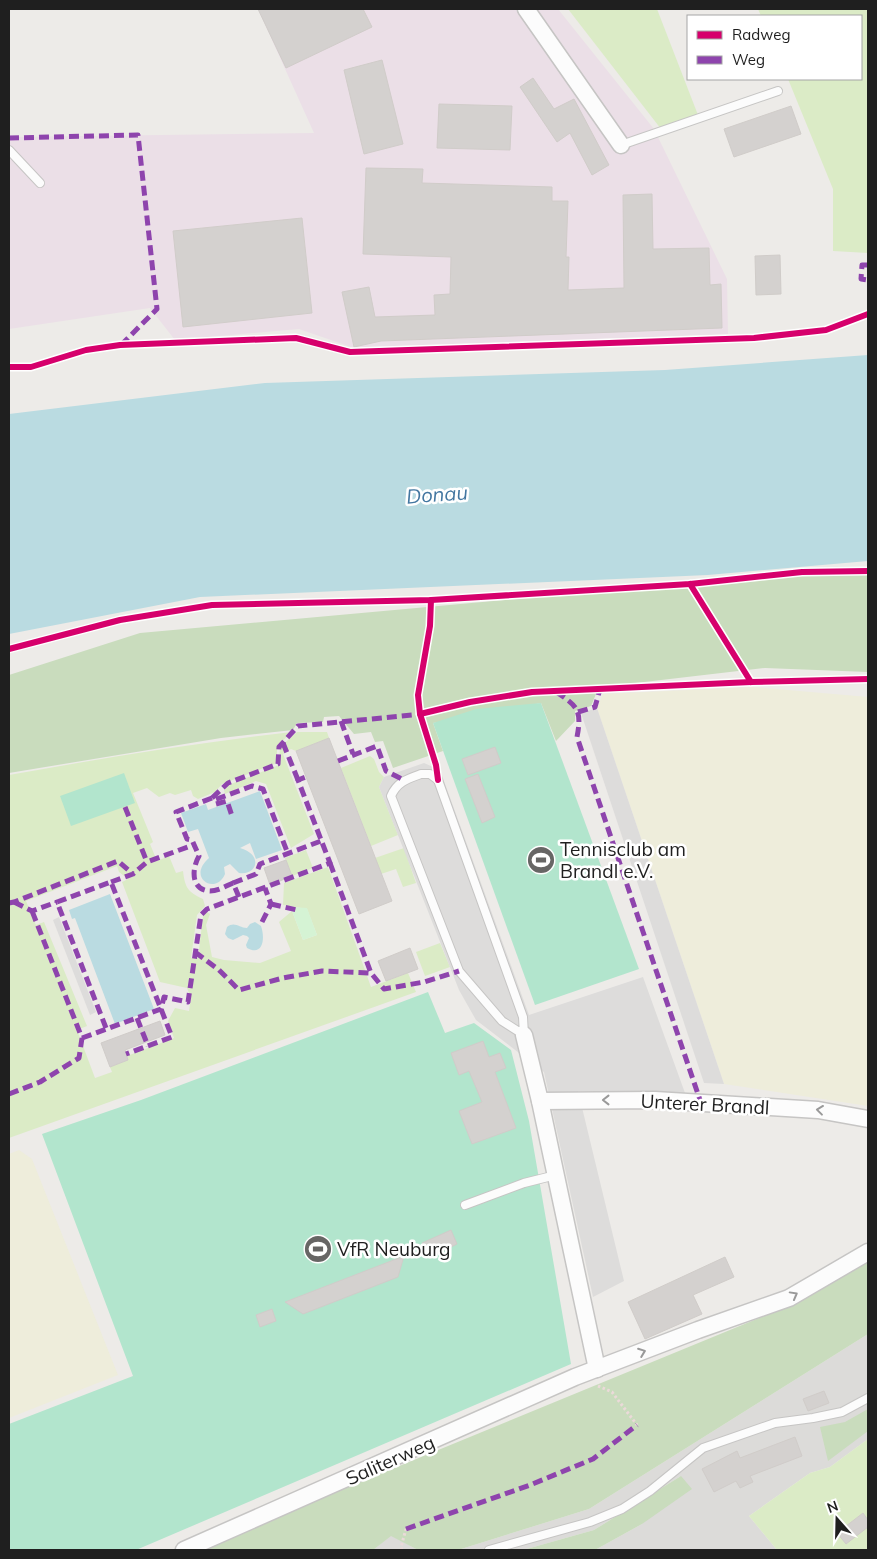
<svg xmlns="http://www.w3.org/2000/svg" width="877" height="1559" font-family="Mulish,sans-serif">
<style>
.residential{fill:#dcdbd9}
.industrial{fill:#ebdfe7}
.farmland{fill:#eeeddb}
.grass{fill:#dbebc6;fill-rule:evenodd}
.forest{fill:#c9dcbd}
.park{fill:#d5f3d4}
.pitch{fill:#b2e5cd}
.parking{fill:#dddcdb}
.water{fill:#badbe1}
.building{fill:#d4d1cf;stroke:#d0ccc9}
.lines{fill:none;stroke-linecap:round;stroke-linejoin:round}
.service-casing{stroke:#c6c5c4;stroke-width:10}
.minor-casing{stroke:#c6c5c4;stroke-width:19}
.path{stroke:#ebdad9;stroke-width:3;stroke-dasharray:2.5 2.5;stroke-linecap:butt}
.service{stroke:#fcfcfc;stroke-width:8}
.minor{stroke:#fcfcfc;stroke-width:16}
.quiet{stroke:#8e44ad;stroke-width:5;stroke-dasharray:10 5;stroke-linecap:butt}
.cycleway-casing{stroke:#fff;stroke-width:9}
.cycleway{stroke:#d6006c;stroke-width:6}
.oneway{stroke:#999}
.labels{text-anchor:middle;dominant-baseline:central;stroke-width:5;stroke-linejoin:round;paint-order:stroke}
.poi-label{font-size:19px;fill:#1f1f1f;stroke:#fff;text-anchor:start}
.street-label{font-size:19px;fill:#1f1f1f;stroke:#fff}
.water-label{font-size:20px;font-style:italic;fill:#4377a1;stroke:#fff}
</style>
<rect width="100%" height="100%" fill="#edebe8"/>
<!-- residential -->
<g class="residential">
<path d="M 868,1334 L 868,1439 L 830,1467 L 810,1473 L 749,1516 L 777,1550 L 595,1550 L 642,1524 L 681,1476 L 594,1530 L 523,1550 L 458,1550 L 589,1509 Z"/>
<path d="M 391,1535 L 418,1550 L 373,1550 Z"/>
</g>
<!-- industrial -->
<path class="industrial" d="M 258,9 L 558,9 L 654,129 L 727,279 L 728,334 L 354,348 L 299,329 L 175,340 L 150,308 L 9,329 L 9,137 L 314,133 Z"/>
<!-- farmland -->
<g class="farmland">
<path d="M 753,687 L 868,697 L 868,1106 L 724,1084 L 597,708 L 603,694 Z"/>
<path d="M 19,1150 L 32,1159 L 118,1375 L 9,1418 L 9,1154 Z"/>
</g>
<!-- grass -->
<g class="grass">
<path d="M 568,9 L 657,9 L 698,115 L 661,129 Z"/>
<path d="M 758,9 L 868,9 L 868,253 L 833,251 L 833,189 L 788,79 L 861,79 L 861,16 L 761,16 Z"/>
<path d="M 292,732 L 277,746 L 277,763 L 222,784 L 215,792 L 198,799 L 193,796 L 191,790 L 175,795 L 170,793 L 159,797 L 147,788 L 133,793 L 153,842 L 150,844 L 157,861 L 169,856 L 176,873 L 183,871 C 185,888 188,892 203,899 L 205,906 L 197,915 L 191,958 L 198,958 L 203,916 L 207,912 L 210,914 L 206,925 L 212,957 L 224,960 L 260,963 L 291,951 L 279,922 L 292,911 L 303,940 L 317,935 L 307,909 L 283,905 L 284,883 L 328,867 L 371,987 L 408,973 L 416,992 L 9,1138 L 9,775 C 103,758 197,743 292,732 ZM 117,866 L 119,872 L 128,879 L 122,882 L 160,982 L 187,988 L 191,998 L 189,1011 L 175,1008 L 168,1021 L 174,1038 L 127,1056 L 128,1060 L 110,1067 L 112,1072 L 95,1078 L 77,1030 L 87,1026 L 44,922 L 36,925 L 26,901 Z"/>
<path d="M 297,732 L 327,732 L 329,738 L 296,751 L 291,749 L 283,754 L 314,834 L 291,848 L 266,784 L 256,781 L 225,794 L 224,790 L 231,784 L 279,765 L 280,747 Z"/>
<path d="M 370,756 L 374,759 L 379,772 L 384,777 L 379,787 L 398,835 L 371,846 L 341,768 Z"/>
<path d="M 404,848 L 416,883 L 403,887 L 396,869 L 381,874 L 375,858 Z"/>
<path d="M 306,850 L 313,868 L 292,876 L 285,858 Z"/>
<path d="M 440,943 L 450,967 L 425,976 L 416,952 Z"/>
<path d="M 868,1439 L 868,1550 L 777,1550 L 749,1516 L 810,1473 L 830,1467 Z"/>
</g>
<!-- forest -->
<g class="forest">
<path d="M 868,567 L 868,672 L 765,668 L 627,684 L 597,685 L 596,694 L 591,706 L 575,711 L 575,721 L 556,741 L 541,703 L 433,723 L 443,751 L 393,768 L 383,741 L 375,742 L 371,732 L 354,734 L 339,716 L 324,717 L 323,722 L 297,723 L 293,730 L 221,738 L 9,773 L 9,675 L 140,633 Z"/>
<path d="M 868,1260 L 868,1334 L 589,1509 L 458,1550 L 418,1550 L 391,1536 L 373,1550 L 195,1550 L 793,1304 Z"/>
<path d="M 868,1409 L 868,1431 L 828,1461 L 820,1427 L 845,1422 Z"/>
<path d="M 681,1476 L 692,1489 L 642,1524 L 595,1550 L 523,1550 L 594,1530 Z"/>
</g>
<!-- park -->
<path class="park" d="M 293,907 L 307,908 L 317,935 L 303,940 L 292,911 Z"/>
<!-- pitch -->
<g class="pitch">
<path d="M 541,703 L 639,969 L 535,1005 L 433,723 L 476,709 Z"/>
<path d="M 124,773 L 135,803 L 71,826 L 60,796 Z"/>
<path d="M 428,992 L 445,1033 L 474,1023 L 511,1050 L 529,1121 L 571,1364 L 136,1550 L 9,1550 L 9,1424 L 133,1376 L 42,1134 L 141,1100 Z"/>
</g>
<!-- parking -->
<g class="parking">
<path d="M 597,708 L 724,1084 L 704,1083 L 581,713 Z"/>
<path d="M 424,763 L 440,770 L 529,1015 L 643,977 L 685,1093 L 578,1091 L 624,1281 L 593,1297 L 544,1072 L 476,1020 L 459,990 L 379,787 L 384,777 Z"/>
<path d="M 59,917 L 96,1012 L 90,1015 L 53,920 Z"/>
</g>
<!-- water -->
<g class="water">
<path d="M 868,355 L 868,561 L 708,575 L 200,597 L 9,634 L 9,414 L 265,383 L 665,370 Z"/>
<path d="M 260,791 L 282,850 L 256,859 L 250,843 L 240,848 C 263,854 258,876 239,873 L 230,864 L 224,867 L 225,874 C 216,896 186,878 209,858 L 198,829 L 188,832 L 181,813 L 206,804 L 208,810 Z"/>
<path d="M 110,894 L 154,1009 L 115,1024 L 75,918 L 72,919 L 69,910 Z"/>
<path d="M 255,922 L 261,926 C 265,937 264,957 247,948 L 246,945 L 249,938 L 247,936 L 243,935 L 233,940 L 228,938 L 225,934 L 227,927 C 235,921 239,928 247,928 L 250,924 Z"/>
</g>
<!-- building -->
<g class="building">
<path d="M 258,9 L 363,9 L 372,27 L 286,68 Z"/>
<path d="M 382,60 L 403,144 L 364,154 L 344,70 Z"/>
<path d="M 533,78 L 554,109 L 574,99 L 609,165 L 592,175 L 570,133 L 557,142 L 520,87 Z"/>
<path d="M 439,104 L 512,106 L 510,150 L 437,148 Z"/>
<path d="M 791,106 L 801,134 L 734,157 L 724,129 Z"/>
<path d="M 366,168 L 423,169 L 422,183 L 552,187 L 552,201 L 568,201 L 566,257 L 569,257 L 568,290 L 624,288 L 623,195 L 652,194 L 653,249 L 709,248 L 710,285 L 721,284 L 722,328 L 381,341 L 354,347 L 342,292 L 369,287 L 375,317 L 435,315 L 434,295 L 450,294 L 451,257 L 363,254 Z"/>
<path d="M 302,218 L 312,313 L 183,327 L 173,231 Z"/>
<path d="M 780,255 L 781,294 L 756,295 L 755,256 Z"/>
<path d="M 329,738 L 392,901 L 359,914 L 296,751 Z"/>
<path d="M 495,747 L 501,763 L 468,775 L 462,759 Z"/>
<path d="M 478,774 L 495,817 L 482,823 L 465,779 Z"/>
<path d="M 286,860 L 292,876 L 270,885 L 264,868 Z"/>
<path d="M 410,948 L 418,969 L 386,981 L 378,961 Z"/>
<path d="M 160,1021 L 165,1035 L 125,1050 L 128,1060 L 110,1067 L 101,1043 Z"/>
<path d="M 483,1041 L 489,1057 L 500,1053 L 506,1068 L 495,1072 L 516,1128 L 472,1144 L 459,1111 L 482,1102 L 469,1071 L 459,1075 L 451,1053 Z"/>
<path d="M 451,1230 L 457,1244 L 429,1258 L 422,1243 Z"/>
<path d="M 404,1256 L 398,1277 L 303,1314 L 285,1302 Z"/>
<path d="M 725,1257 L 734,1277 L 693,1295 L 702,1314 L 645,1339 L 628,1302 Z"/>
<path d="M 272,1309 L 276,1321 L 260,1327 L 256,1315 Z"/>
<path d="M 824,1391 L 829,1403 L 808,1411 L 803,1399 Z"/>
<path d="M 795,1437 L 802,1456 L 750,1476 L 753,1482 L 740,1488 L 736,1481 L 714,1492 L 702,1469 L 737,1451 L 740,1458 Z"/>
<path d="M 863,1513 L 868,1520 L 868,1527 L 846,1544 L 837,1533 Z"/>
</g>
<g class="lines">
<defs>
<g id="service">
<path d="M 621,145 L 778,91"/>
<path d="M 9,150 L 40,183"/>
<path d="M 421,774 L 430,774 L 438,780 L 523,1017 L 524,1035 L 502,1021 L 459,971 L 391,796 C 397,782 407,779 421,774 Z"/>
<path d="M 465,1205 L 524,1183 L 556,1175"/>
<path d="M 489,1550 L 590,1522 L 622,1509 L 650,1491 L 703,1448 L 775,1423 L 813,1418 L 842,1412 L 868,1398"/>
</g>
<g id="minor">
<path d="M 526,9 L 621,145"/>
<path d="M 524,1035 L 540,1101 L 597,1369"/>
<path d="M 540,1101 L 655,1100 L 818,1110 L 868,1119"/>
<path d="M 184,1550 L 575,1377 L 698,1330 L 789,1298 L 868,1252"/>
</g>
</defs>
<!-- service casing -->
<use href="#service" class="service-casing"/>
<!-- minor casing -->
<use href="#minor" class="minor-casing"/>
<!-- path -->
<g class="path">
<path d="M 598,1386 L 612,1392 L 637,1425"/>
<path d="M 402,1550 L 401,1547 L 406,1529"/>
</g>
<!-- service -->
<use href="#service" class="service"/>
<!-- minor -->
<use href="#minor" class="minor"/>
<!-- quiet -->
<g class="quiet">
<path d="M 9,138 L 138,135 L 157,309 L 121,345"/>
<path d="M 868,265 L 862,265 L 861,279 L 868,280"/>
<path d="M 556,692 C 578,706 582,711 577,737 L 701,1103"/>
<path d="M 578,712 L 595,707 L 600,689"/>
<path d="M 341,721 L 353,754"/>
<path d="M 283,743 L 298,780"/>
<path d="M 338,761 L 377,746 L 386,771 L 404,780"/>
<path d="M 212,798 L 228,783 L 278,764 L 279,747 L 298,726 L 423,714"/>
<path d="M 216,804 L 227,801 L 232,816"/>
<path d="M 125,807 L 147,862"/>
<path d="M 330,863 L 371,973 L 384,989 L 424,982 L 459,971"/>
<path d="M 111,882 L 133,874 L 147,862 L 193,845"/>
<path d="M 233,883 L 256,874 L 260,864 L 321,841"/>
<path d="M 239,897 L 233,883 C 226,886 218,891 210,891 C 190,890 192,868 199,856 L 192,840 L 187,839 L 176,812 L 212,798 L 214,800 L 252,786 L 263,789 L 288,854"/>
<path d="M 14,902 L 32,911 L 57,902"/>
<path d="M 9,903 L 14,902 L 118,861 L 133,874"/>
<path d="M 271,904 L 297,910"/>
<path d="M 262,922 L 271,904 L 265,888"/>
<path d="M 195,952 L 219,970 L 239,990 L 283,978 L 322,971 L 371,973"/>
<path d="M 137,1018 L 148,1046"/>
<path d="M 106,1028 L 57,902 L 111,882 L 172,1037 L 126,1054"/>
<path d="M 82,1038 L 161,1009 L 164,997 L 188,1002 L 201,915 L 207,909 L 330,863 L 298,780 L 306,777"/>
<path d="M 9,1094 L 40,1082 L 79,1058 L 82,1038 L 32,911"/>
<path d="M 406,1529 L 530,1485 L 593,1459 L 637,1425"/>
</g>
<defs>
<g id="cycleway">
<path d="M 9,367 L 31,367 L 86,350 L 120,345 L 296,338 L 350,352 L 754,338 L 826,330 L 868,314"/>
<path d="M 690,584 L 751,682"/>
<path d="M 431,600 L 430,626 L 418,695 L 420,714 L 436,765 L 438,780"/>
<path d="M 9,649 L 120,620 L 212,605 L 431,600 L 690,584 L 802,572 L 868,571"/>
<path d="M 420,714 L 470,702 L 532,692 L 751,682 L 868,679"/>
</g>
</defs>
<!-- cycleway casing -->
<use href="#cycleway" class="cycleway-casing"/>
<!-- cycleway -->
<use href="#cycleway" class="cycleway"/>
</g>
<!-- one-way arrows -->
<defs><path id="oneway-chevron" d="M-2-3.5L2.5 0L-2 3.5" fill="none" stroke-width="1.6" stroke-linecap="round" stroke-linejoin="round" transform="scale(1.25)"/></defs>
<g class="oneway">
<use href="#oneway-chevron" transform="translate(606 1100) rotate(180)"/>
<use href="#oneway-chevron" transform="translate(820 1110) rotate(-173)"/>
<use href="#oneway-chevron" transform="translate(794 1295) rotate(-29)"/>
<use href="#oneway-chevron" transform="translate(642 1352) rotate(-21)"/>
</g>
<!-- icons -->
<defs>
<symbol id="stadium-disc" viewBox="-11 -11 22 22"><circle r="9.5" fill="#676665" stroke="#fff"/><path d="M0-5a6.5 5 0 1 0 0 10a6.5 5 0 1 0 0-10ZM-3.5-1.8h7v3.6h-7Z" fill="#fff"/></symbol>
</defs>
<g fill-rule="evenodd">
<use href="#stadium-disc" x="525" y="844" width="32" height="32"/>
<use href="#stadium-disc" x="302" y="1233" width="32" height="32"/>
</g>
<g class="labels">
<!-- poi labels -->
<g class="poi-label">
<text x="560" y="849">Tennisclub am<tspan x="560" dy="22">Brandl e.V.</tspan></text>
<text x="337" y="1249">VfR Neuburg</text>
</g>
<!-- street labels -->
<g class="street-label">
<text transform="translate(705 1104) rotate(3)">Unterer Brandl</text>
<text transform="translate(390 1460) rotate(-24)">Saliterweg</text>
</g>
<!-- water labels -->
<g class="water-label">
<text transform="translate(437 494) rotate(-4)">Donau</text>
</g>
</g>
<!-- border -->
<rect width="877" height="1559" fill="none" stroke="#1f1f1f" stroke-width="20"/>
<!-- legend -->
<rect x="687" y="15" width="175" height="65" fill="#ffffff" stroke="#a5a5a5"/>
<rect x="697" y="31" width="25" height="8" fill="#d6006c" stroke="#a5a5a5"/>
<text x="732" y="40" font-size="15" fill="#1f1f1f">Radweg</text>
<rect x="697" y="56" width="25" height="8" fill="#8e44ad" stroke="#a5a5a5"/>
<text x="732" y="65" font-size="15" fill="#1f1f1f">Weg</text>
<!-- north arrow -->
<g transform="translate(837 1519) rotate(340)" stroke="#ffffff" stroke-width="4" paint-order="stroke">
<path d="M0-4L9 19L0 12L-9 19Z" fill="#1f1f1f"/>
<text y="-8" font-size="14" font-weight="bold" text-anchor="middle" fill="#1f1f1f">N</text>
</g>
</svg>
